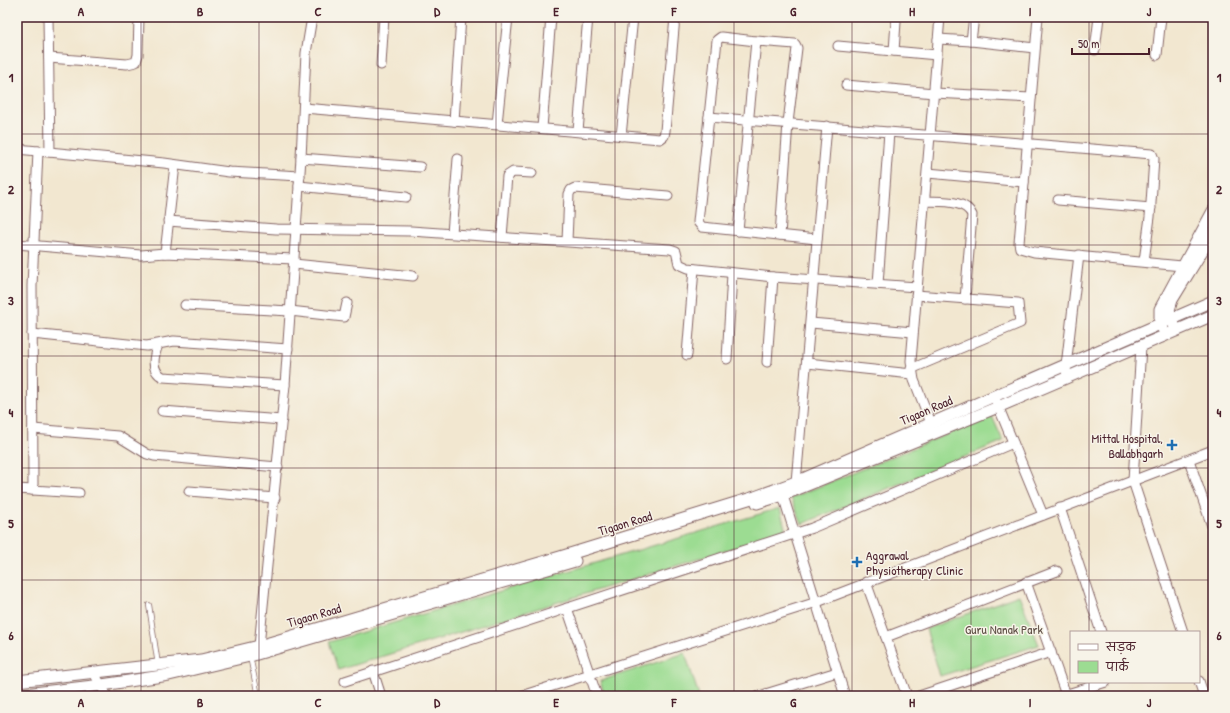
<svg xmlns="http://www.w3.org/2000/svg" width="1230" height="713" font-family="'Patrick Hand','Playpen Sans Deva',sans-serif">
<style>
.green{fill:#9cdc92;stroke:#737e5e}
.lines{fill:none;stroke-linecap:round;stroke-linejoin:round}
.service-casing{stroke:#856565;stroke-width:6}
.minor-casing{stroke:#856565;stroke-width:11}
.tertiary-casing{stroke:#856565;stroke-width:13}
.service{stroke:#fff;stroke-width:4.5}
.minor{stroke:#fff;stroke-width:9}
.tertiary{stroke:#fff;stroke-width:11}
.grid{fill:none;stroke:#4a1f2b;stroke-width:1;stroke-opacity:0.55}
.poi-dot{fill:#1f6fb2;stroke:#f7f3e8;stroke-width:1.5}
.labels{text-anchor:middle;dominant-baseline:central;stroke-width:3;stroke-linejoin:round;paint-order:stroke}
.street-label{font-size:13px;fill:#4a1f2b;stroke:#f7f3e8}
.poi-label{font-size:13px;fill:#4a1f2b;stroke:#f7f3e8;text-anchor:end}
.park-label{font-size:13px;fill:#5e4e45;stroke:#f7f3e8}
.neatline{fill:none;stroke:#4a1f2b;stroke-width:1.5}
.grid-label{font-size:13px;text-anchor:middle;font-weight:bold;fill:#4a1f2b}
</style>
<rect width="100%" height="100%" fill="#f7f3e8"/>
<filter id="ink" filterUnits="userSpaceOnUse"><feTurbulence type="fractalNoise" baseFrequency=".025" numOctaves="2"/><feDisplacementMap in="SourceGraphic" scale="8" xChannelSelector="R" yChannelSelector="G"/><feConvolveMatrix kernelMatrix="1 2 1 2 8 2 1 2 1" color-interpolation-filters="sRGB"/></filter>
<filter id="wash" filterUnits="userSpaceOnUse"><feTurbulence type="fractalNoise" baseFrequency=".012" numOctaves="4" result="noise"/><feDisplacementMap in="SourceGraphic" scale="16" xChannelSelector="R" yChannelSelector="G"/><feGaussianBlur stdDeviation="0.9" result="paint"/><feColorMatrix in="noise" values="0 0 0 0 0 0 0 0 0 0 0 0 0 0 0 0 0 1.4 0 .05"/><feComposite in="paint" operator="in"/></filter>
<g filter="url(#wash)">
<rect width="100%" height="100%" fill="#f2e7d0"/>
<!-- green -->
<g class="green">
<path d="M 992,416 L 1003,441 L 802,524 L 791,498 Z"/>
<path d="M 780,508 L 786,532 L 338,670 L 329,642 Z"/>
<path d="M 1019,595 L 1039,645 L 940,676 L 926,629 Z"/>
<path d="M 685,653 L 699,696 L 605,696 L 600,681 Z"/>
</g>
</g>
<g filter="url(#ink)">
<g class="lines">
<defs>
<g id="service">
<path d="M 149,605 L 158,665"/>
<path d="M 250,656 L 258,696"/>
</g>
<g id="minor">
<path d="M 48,17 L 50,152"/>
<path d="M 1038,17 L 1019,243 L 1020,248 L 1034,252 L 1182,266"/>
<path d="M 938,39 L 971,41 L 974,17"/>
<path d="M 756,41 L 721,37 L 717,40 L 698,222 L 702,227 L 817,239"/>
<path d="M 971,41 L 1035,48"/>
<path d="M 838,46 L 937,55"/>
<path d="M 1095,50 L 1099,17"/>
<path d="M 894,51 L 896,22 L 894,17"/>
<path d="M 1157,55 L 1161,17"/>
<path d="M 49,58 L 127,64 L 136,62 L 138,55 L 139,17"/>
<path d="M 381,65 L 384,17"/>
<path d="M 846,85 L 934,93 L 1031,98"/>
<path d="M 304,108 L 660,139 L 664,136 L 665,131 L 675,17"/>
<path d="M 709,117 L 1152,154 L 1154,159 L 1150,217 L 1144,261"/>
<path d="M 454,121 L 461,17"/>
<path d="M 497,124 L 508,17"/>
<path d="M 542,128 L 551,17"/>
<path d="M 578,131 L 588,17"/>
<path d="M 621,136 L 633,17"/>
<path d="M 17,149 L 164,163 L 229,172 L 300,176"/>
<path d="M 301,158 L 420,167"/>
<path d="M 928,173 L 1024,182"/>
<path d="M 299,186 L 406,197"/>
<path d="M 1058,200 L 1151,208"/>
<path d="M 925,201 C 940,202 966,199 972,215 L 965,299"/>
<path d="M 168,221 L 276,229 L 411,231 L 670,249 L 676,251 L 679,264 L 688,268 L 773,277 L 917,287"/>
<path d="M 738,231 L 756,41 L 795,44 L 797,48 L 788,123 L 780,235"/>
<path d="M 452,233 L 458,159"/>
<path d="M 502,237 L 507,176 L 513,172 L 532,173"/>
<path d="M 567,241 L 569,194 L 571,190 L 575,188 L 668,196"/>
<path d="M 17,244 L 141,255 L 165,253 L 294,259"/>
<path d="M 165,253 L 175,165"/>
<path d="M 294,264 L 413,276"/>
<path d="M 878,284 L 889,132"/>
<path d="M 185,305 L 290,311 L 344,317 L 347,303"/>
<path d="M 811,323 L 913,332"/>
<path d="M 32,334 L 147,346 L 174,341 L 288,349"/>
<path d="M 158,345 C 154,355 150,371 163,377 L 285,385"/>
<path d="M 1141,346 L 1133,481 L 1183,632"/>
<path d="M 687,355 L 694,269"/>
<path d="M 727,359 L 732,274"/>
<path d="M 767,362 L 773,277"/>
<path d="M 807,363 L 912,374"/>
<path d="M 911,369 L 1020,323 L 1018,303 L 916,295"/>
<path d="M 1067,378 L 1066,366 L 1079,255"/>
<path d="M 996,401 L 1043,515"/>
<path d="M 162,411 L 282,420"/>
<path d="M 931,423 L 914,380 L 911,361 L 940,17"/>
<path d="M 33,429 L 118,436 L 147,454 L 154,456 L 278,467"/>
<path d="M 1189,460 L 1213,529"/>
<path d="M 796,482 L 827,126"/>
<path d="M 17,489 L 79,493"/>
<path d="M 781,489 L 845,696"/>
<path d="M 32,490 L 33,487 L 32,286 L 38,151"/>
<path d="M 189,491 L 275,498"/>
<path d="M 1060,508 L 1101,632"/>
<path d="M 866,582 L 907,696"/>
<path d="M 1026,582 L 1066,695"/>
<path d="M 567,608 L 597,696"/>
<path d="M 886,637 L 1057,571"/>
<path d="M 259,646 L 285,385 L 301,158 L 306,53 L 312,17"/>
<path d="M 373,671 L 381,696"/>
<path d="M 94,673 L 107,696"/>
<path d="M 345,681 L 812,528 L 1013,443"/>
<path d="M 1199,681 L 1204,696"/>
<path d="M 521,696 L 817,602 L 1213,450"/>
<path d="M 759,696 L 837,672"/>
<path d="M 919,696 L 1051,652"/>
<path d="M 1061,696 L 1106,682"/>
</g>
<g id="tertiary">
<path d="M 1174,325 L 1169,310 L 1172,300 L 1213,233"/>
<path d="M 1163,329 L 1160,323 L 1160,309 L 1213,211"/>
<path d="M 757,503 L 783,495 L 998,407 L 1213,315"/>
<path d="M 17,681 L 201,660 L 259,646 L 560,557 L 755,497 L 796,482 L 1213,301"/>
<path d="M 17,695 L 102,685 L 169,675 L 250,656 L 575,561"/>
</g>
</defs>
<!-- service casing -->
<use href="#service" class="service-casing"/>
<!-- minor casing -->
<use href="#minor" class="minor-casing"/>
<!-- tertiary casing -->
<use href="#tertiary" class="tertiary-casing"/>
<!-- service -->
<use href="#service" class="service"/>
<!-- minor -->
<use href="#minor" class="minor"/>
<!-- tertiary -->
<use href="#tertiary" class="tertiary"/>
</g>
</g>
<!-- grid -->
<path class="grid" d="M 141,17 L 141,696M 259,17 L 259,696M 378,17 L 378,696M 496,17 L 496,696M 615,17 L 615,696M 734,17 L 734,696M 852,17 L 852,696M 971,17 L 971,696M 1089,17 L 1089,632M 17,134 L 1213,134M 17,245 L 1213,245M 17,356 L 1213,356M 17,468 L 1213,468M 17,580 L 1213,580M 1089,682 L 1089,696"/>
<!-- markers -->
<g class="poi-dot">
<path d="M1170 439h4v4h4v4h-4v4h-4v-4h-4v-4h4z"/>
<path d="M855 556h4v4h4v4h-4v4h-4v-4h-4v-4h4z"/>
</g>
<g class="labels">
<!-- street labels -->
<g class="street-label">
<text transform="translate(926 410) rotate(-23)">Tigaon Road</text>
<text transform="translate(625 523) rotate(-17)">Tigaon Road</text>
<text transform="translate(314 615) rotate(-16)">Tigaon Road</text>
</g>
<!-- poi labels -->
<g class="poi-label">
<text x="1163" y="438">Mittal Hospital,<tspan x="1163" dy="15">Ballabhgarh</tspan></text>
<text x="866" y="555" text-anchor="start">Aggrawal<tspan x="866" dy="15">Physiotherapy Clinic</tspan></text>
</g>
<!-- park labels -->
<g class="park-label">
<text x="1004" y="629">Guru Nanak Park</text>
</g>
</g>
<!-- margin -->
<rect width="1230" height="713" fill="none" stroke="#f7f3e8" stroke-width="44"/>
<!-- legend -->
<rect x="1070" y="631" width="130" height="52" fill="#f7f3e8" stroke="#b29e9c"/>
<rect x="1078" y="644" width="20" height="6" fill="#ffffff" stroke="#b29e9c"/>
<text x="1106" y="651" font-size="12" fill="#4a1f2b">सड़क</text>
<rect x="1078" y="661" width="20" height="12" fill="#9cdc92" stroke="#b29e9c"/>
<text x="1106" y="671" font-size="12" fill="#4a1f2b">पार्क</text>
<!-- scale -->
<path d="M1072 48v6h77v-6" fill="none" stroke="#4a1f2b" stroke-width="2"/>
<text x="1078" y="48" font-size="12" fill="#4a1f2b" stroke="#f7f3e8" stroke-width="3" paint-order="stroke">50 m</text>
<rect x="22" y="22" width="1186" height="669" class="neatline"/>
<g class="grid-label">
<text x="81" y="16">A</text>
<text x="200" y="16">B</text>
<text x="318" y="16">C</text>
<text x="437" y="16">D</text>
<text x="556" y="16">E</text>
<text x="674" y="16">F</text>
<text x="793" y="16">G</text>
<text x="912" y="16">H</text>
<text x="1030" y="16">I</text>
<text x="1149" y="16">J</text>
<text x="11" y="82">1</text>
<text x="1219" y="82">1</text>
<text x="11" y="194">2</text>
<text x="1219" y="194">2</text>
<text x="11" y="305">3</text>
<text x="1219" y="305">3</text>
<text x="11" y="417">4</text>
<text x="1219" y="417">4</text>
<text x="11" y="528">5</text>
<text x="1219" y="528">5</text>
<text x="11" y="640">6</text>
<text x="1219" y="640">6</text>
<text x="81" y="707">A</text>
<text x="200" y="707">B</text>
<text x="318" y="707">C</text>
<text x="437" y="707">D</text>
<text x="556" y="707">E</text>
<text x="674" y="707">F</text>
<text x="793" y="707">G</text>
<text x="912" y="707">H</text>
<text x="1030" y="707">I</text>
<text x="1149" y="707">J</text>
</g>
</svg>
